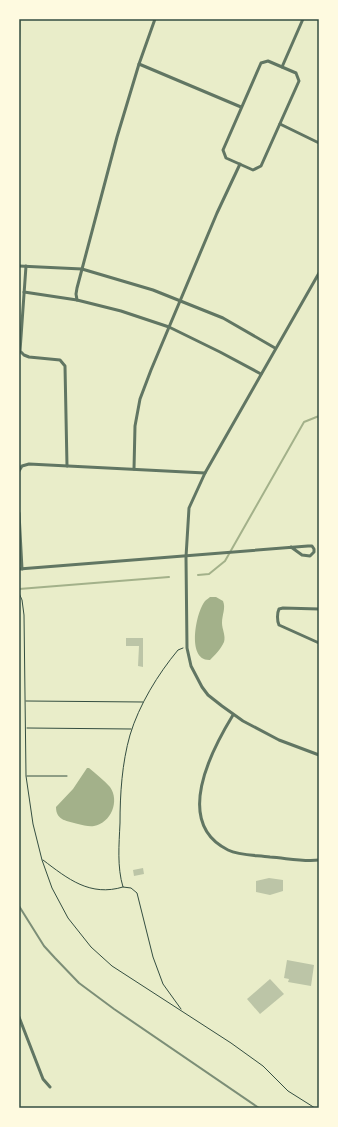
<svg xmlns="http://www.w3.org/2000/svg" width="338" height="1127" font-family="'Work Sans',sans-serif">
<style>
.water{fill:#a3b18a}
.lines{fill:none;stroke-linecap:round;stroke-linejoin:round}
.stream{stroke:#a3b18a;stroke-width:2}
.building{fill:#bcc5a7}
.path{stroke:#344e41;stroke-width:1}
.minor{stroke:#617663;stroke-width:3}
.rail{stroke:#7c8e77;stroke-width:2}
.neatline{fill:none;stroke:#344e41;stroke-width:1.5}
</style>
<rect width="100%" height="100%" fill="#e9edc9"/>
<!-- water -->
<g class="water">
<path d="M 210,597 L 216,597 L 223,601 C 226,608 222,615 222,623 C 222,629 226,636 224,642 C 221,649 215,655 210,660 C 186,661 196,612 205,601 C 207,599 209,598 210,597 Z"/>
<path d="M 87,768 L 89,768 C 96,774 104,780 110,787 C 120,801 111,823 94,826 C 89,827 83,825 78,824 C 68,821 56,821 56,807 L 73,789 Z"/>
</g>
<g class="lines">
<!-- stream -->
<g class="stream">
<path d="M 19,48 L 20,19"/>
<path d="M 198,575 L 209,574 L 225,561 L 304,422 L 319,416"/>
<path d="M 19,589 L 169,577"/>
</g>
</g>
<!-- building -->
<g class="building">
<path d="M 126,638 L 143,638 L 143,667 L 138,666 L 139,646 L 126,646 Z"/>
<path d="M 143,868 L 144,874 L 134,876 L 133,870 Z"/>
<path d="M 269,878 L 283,880 L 283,891 L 270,895 L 256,892 L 256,881 Z"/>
<path d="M 287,960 L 314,965 L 311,986 L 288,982 L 289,979 L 284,978 Z"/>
<path d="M 270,979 L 284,994 L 260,1014 L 247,999 Z"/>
</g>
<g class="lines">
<!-- path -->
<g class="path">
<path d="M 19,593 L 22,600 L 24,615 L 26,776 L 33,824 L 42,860 L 52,888 L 68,918 L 91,947 L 112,966 L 231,1043 L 263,1066 L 288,1091 L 315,1108"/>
<path d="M 26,701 L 143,702"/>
<path d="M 27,728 L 131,729"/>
<path d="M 27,776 L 67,776"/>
<path d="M 43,860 C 68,879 90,897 123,887"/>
<path d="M 181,1009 L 163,984 L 153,957 L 137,893 L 131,888 L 123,887 C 117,867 119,845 120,823 C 120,794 122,763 130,735 C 139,705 158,674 178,650 L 183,648"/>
</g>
<!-- minor -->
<g class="minor">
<path d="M 268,61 L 296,73 L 299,81 L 261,166 L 253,170 L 226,158 L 223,150 L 261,63 Z"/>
<path d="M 139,64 L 241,107"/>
<path d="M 282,67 L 303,19"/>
<path d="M 280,124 L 319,143"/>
<path d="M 19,266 L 82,269 L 153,290 L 223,318 L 275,348"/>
<path d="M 26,266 L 20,351 L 24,355 L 29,357 L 60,360 L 65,366 L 67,466"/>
<path d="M 319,273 L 205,473 L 189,508 L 186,557 L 187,648 L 191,666 L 202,687 L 208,695 L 222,706 L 243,721 L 279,740 L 319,755"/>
<path d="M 24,292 L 77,300 L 121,311 L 169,327 L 220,352 L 261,374"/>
<path d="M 77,300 L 76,294 L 77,288 L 117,137 L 139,64 L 155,19"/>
<path d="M 134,469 L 135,426 L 140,399 L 151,370 L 217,213 L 240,164"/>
<path d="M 19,471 L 22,466 L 29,464 L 205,473"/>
<path d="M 19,513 L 22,569"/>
<path d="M 19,569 L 308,546 L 312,546 L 314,549 L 314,552 L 310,556 L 302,555 L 291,547"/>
<path d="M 319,609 L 283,608 L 279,609 C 277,613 277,621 279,625 L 319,643"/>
<path d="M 233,715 C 211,751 173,823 228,850 C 240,856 257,855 270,857 C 286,858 303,862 319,860"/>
<path d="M 19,1017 L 43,1079 L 50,1087"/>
</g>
<!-- rail -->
<path class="rail" d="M 19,906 L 44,946 L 55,958 L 79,983 L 114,1009 L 259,1108"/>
</g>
<!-- border -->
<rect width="338" height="1127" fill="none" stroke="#fefae0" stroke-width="40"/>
<rect x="20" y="20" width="298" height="1087" class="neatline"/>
</svg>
